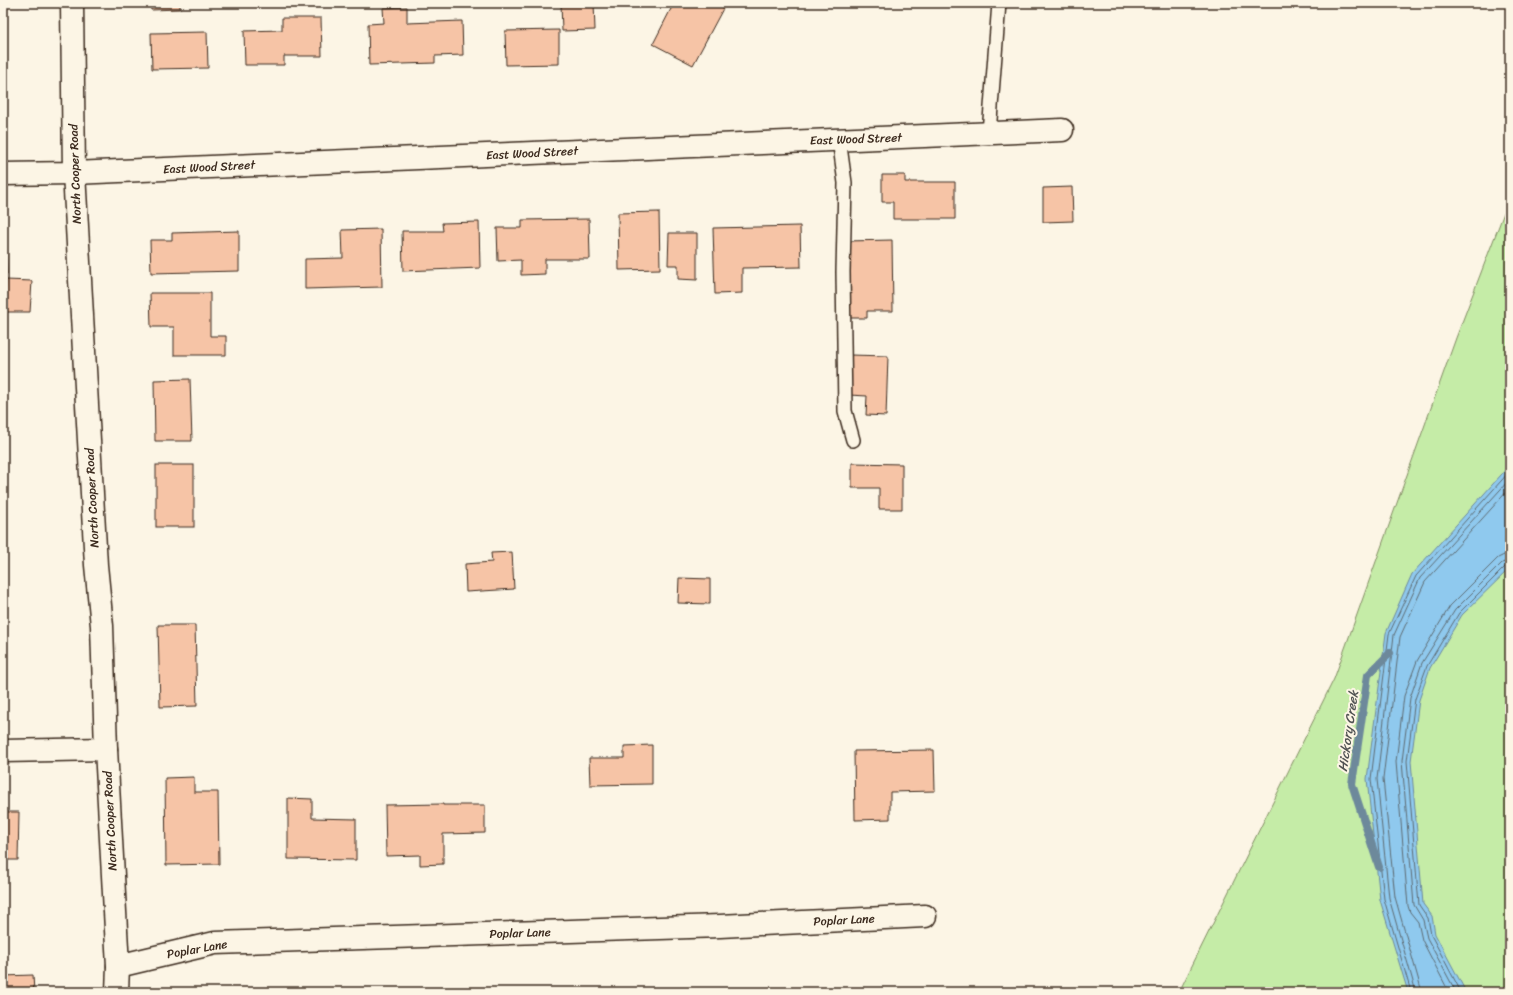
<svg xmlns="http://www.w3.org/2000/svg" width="1513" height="995" font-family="Sriracha,sans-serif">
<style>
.green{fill:#c5eca7;stroke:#808b62}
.water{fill:#8fc9ee;stroke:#6d899b}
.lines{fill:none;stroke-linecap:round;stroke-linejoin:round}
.shore{stroke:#5d6a71;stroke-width:1}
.stream{stroke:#6d899b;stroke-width:8}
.building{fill:#f6c4a6;stroke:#3b2a1e}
.lane-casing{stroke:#3b2a1e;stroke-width:16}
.street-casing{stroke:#3b2a1e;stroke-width:25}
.lane{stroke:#fcf5e5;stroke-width:13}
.street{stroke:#fcf5e5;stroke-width:22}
.labels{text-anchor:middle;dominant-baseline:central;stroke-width:4;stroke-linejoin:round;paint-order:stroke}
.street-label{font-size:12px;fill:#3b2a1e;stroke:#fcf5e5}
.water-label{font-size:13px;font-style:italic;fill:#505252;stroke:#fcf5e5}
</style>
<rect width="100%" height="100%" fill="#fcf5e5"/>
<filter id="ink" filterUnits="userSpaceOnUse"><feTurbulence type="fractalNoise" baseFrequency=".025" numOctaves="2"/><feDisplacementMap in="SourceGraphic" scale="8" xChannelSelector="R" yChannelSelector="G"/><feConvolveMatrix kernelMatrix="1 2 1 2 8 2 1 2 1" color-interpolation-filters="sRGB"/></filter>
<g filter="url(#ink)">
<!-- green -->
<path class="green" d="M 1510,197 L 1510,992 L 1179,992 L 1334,679 L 1456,338 Z"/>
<!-- water -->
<path class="water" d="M 1510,465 L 1510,568 L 1462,615 L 1430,668 L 1419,700 L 1411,761 L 1423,904 L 1432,916 L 1435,934 L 1466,992 L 1408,992 L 1380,900 L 1367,779 L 1386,633 L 1412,574 Z"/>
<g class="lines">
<!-- shore -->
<g class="shore">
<path d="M 1411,992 L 1384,899 L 1371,779 L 1389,634 L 1416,576 L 1510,471"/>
<path d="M 1416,992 L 1389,898 L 1377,779 L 1394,635 L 1420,578 L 1510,479"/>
<path d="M 1422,992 L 1395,897 L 1383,779 L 1400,637 L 1425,582 L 1510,488"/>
<path d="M 1449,992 L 1422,940 L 1418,922 L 1410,912 L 1408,906 L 1396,762 L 1404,696 L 1417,661 L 1450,606 L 1498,558 L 1504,555 L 1510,554"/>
<path d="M 1456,992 L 1427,938 L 1423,920 L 1414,905 L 1402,761 L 1410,698 L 1422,663 L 1455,610 L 1502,563 L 1510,560"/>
<path d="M 1461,992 L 1431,935 L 1428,918 L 1419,905 L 1407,761 L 1415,699 L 1427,666 L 1459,613 L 1506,566 L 1510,565"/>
</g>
<!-- stream -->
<path class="stream" d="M 1379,867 L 1352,784 L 1368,675 L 1390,653"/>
</g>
<!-- building -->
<g class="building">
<path d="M 150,3 L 180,3 L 180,9 L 151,10 Z"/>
<path d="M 561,3 L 594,3 L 595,30 L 562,31 Z"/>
<path d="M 674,3 L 726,3 L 693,65 L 653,44 Z"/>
<path d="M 407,7 L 407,23 L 462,21 L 463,55 L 435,56 L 435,63 L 369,65 L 368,24 L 384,23 L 383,8 Z"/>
<path d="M 282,18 L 321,18 L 322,56 L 284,56 L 284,65 L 245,65 L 244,31 L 282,30 Z"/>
<path d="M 559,30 L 559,64 L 506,65 L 505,31 Z"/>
<path d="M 207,32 L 208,68 L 152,69 L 151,33 Z"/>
<path d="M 882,175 L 905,175 L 905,182 L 955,182 L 955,219 L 893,219 L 893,202 L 882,202 Z"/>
<path d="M 1072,187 L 1073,221 L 1043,222 L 1043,188 Z"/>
<path d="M 659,212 L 660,269 L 619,270 L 618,213 Z"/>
<path d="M 589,219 L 590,259 L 545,259 L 545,274 L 521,275 L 521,260 L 498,261 L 497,228 L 522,228 L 522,220 Z"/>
<path d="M 479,222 L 480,268 L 403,271 L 402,231 L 443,231 L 442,223 Z"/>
<path d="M 800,226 L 801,267 L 742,268 L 742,293 L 715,294 L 713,228 Z"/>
<path d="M 381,229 L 382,287 L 305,289 L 305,259 L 343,258 L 342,230 Z"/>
<path d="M 239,231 L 239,271 L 151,273 L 150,240 L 172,240 L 172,233 Z"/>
<path d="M 669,233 L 697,233 L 697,280 L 678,279 L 678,265 L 668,265 Z"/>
<path d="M 3,235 L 6,235 L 7,274 L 3,274 Z"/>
<path d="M 892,240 L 893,311 L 867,311 L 867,318 L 848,318 L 847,241 Z"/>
<path d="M 6,280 L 32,281 L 30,312 L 4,312 Z"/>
<path d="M 150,293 L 210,293 L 210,336 L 226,336 L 226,355 L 174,355 L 174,327 L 151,327 Z"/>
<path d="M 850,355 L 888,356 L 886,416 L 866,415 L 867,396 L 849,395 Z"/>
<path d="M 190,379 L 192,441 L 155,441 L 154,380 Z"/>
<path d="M 852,463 L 902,464 L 902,509 L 879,509 L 879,488 L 852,488 Z"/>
<rect x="156" y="465" width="38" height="62"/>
<path d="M 512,552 L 514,589 L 466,592 L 465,564 L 492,562 L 491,553 Z"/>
<path d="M 679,578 L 710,579 L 710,604 L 678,603 Z"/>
<path d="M 158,625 L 195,625 L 197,706 L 160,707 Z"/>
<path d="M 652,745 L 652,784 L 590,785 L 589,758 L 624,758 L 624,746 Z"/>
<path d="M 934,750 L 935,791 L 890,792 L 890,819 L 855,820 L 854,751 Z"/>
<path d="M 194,777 L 194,792 L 218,792 L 219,864 L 166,865 L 165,778 Z"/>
<path d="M 288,798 L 312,799 L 312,818 L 356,819 L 356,860 L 288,859 Z"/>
<path d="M 443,804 L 443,805 L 485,805 L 485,833 L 443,834 L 443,864 L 420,865 L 420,855 L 386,856 L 385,805 Z"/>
<path d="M 3,812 L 19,812 L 18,860 L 3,860 Z"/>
<path d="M 33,975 L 34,992 L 3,992 L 3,976 Z"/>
</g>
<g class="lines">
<defs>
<g id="lane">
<path d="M 989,133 L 999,3"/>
<path d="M 839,139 L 845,183 L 843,272 L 845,411 L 853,440"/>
</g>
<g id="street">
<path d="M 72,3 L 74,173 L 96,565 L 102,626 L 106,749 L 118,966 L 117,992"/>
<path d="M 3,174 L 74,173 L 1062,130"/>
<path d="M 3,751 L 106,749"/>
<path d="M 118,966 L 215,943 L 720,926 L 925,916"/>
</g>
</defs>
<!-- lane casing -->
<use href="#lane" class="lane-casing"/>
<!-- street casing -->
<use href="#street" class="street-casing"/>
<!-- lane -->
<use href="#lane" class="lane"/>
<!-- street -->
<use href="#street" class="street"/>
</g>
</g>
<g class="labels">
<!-- street labels -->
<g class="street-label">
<text transform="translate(856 139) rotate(-2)">East Wood Street</text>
<text transform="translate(532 153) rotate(-3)">East Wood Street</text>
<text transform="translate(209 167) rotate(-3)">East Wood Street</text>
<text transform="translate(75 174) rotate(-92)">North Cooper Road</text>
<text transform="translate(92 498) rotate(-93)">North Cooper Road</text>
<text transform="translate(110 821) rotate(-93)">North Cooper Road</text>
<text transform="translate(844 920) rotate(-3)">Poplar Lane</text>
<text transform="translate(520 933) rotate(-2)">Poplar Lane</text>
<text transform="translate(197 949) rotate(-10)">Poplar Lane</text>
</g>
<!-- water labels -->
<g class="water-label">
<text transform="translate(1348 731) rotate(-82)">Hickory Creek</text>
</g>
</g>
<!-- margin -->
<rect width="1513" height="995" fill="none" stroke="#fcf5e5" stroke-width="16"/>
<rect x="8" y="8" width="1497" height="979" fill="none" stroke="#3b2a1e" stroke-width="1.5" filter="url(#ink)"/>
</svg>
